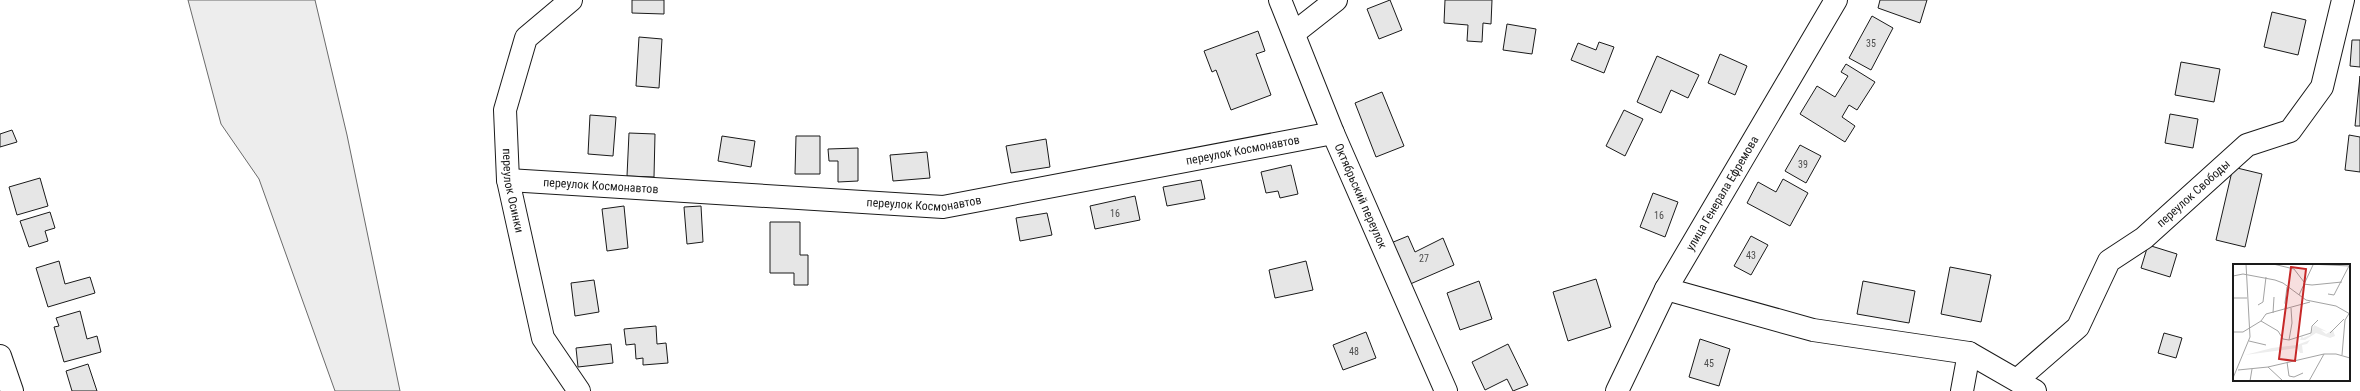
<svg xmlns="http://www.w3.org/2000/svg" width="2360" height="391" font-family="'Roboto Condensed',sans-serif">
<style>
.green{fill:#ededed;stroke:#6a6a6a}
.building{fill:#e6e6e6;stroke:#1a1a1a}
.lines{fill:none;stroke-linecap:round;stroke-linejoin:round}
.minor-casing{stroke:#1a1a1a;stroke-width:24}
.minor{stroke:#fff;stroke-width:22}
.labels{text-anchor:middle;dominant-baseline:central;stroke-width:3;stroke-linejoin:round;paint-order:stroke}
.number-label{font-size:10px;fill:#4d4d4d}
.street-label{font-size:12px;fill:#1a1a1a;stroke:#fff}
.inset-road{fill:none;stroke:#a3a3a3;stroke-width:1}
.view{fill:#c62828;fill-opacity:0.15;stroke:#c62828;stroke-width:2}
.inset-edge{fill:none;stroke:#1a1a1a;stroke-width:2}
</style>
<rect width="100%" height="100%" fill="#fff"/>
<!-- green -->
<path class="green" d="M 188,0 L 315,0 L 347,135 L 400,391 L 335,391 L 259,179 L 221,124 Z"/>
<!-- building -->
<g class="building">
<path d="M 632,0 L 664,0 L 664,14 L 632,13 Z"/>
<path d="M 1390,0 L 1402,30 L 1379,39 L 1367,9 Z"/>
<path d="M 1445,0 L 1492,0 L 1491,24 L 1483,23 L 1482,42 L 1467,41 L 1468,25 L 1444,23 Z"/>
<path d="M 1880,0 L 1927,0 L 1920,23 L 1878,8 Z"/>
<path d="M 2272,12 L 2306,20 L 2298,55 L 2264,47 Z"/>
<path d="M 1872,16 L 1893,28 L 1871,70 L 1849,58 Z"/>
<path d="M 1507,24 L 1536,29 L 1532,54 L 1503,50 Z"/>
<path d="M 1258,31 L 1265,51 L 1256,54 L 1271,95 L 1231,110 L 1216,70 L 1212,72 L 1204,51 Z"/>
<path d="M 639,37 L 662,39 L 659,88 L 636,86 Z"/>
<path d="M 2352,40 L 2360,40 L 2360,67 L 2350,66 Z"/>
<path d="M 1599,42 L 1614,47 L 1604,73 L 1571,60 L 1578,43 L 1596,50 Z"/>
<path d="M 1720,54 L 1747,66 L 1735,95 L 1708,83 Z"/>
<path d="M 1657,56 L 1699,75 L 1688,98 L 1671,90 L 1661,113 L 1637,102 Z"/>
<path d="M 2181,62 L 2220,69 L 2214,102 L 2175,95 Z"/>
<path d="M 1846,64 L 1875,82 L 1857,110 L 1849,105 L 1842,117 L 1855,126 L 1845,142 L 1800,114 L 1817,86 L 1835,97 L 1848,76 L 1841,72 Z"/>
<path d="M 2360,76 L 2360,126 L 2355,126 Z"/>
<path d="M 1382,92 L 1404,146 L 1376,157 L 1355,103 Z"/>
<path d="M 1624,110 L 1643,119 L 1625,156 L 1606,146 Z"/>
<path d="M 2170,114 L 2198,119 L 2193,148 L 2165,143 Z"/>
<path d="M 590,115 L 616,117 L 613,156 L 588,154 Z"/>
<path d="M 12,130 L 17,142 L 0,147 L 0,134 Z"/>
<path d="M 629,133 L 655,134 L 654,177 L 627,176 Z"/>
<path d="M 2349,135 L 2360,137 L 2360,172 L 2345,170 Z"/>
<path d="M 722,136 L 755,141 L 751,167 L 718,161 Z"/>
<path d="M 796,136 L 820,136 L 820,174 L 795,174 Z"/>
<path d="M 1046,139 L 1050,167 L 1011,173 L 1006,146 Z"/>
<path d="M 1800,145 L 1821,156 L 1806,183 L 1785,171 Z"/>
<path d="M 858,148 L 858,181 L 838,182 L 838,161 L 829,161 L 828,149 Z"/>
<path d="M 927,152 L 930,178 L 893,181 L 890,155 Z"/>
<path d="M 1291,165 L 1298,194 L 1280,198 L 1278,191 L 1266,193 L 1261,172 Z"/>
<path d="M 2233,167 L 2262,174 L 2245,247 L 2216,240 Z"/>
<path d="M 40,178 L 48,206 L 17,215 L 9,187 Z"/>
<path d="M 1783,179 L 1808,193 L 1790,226 L 1747,203 L 1758,182 L 1776,192 Z"/>
<path d="M 1201,180 L 1205,199 L 1167,206 L 1163,187 Z"/>
<path d="M 1653,193 L 1678,202 L 1665,237 L 1640,227 Z"/>
<path d="M 1135,196 L 1140,220 L 1095,229 L 1090,206 Z"/>
<path d="M 624,206 L 628,248 L 607,251 L 602,209 Z"/>
<path d="M 701,206 L 703,242 L 687,244 L 684,207 Z"/>
<path d="M 50,212 L 55,228 L 45,231 L 48,241 L 29,247 L 20,221 Z"/>
<path d="M 1047,213 L 1052,235 L 1020,241 L 1016,218 Z"/>
<path d="M 770,222 L 800,222 L 800,255 L 808,255 L 808,285 L 794,285 L 794,273 L 770,273 Z"/>
<path d="M 1408,236 L 1415,252 L 1443,238 L 1454,265 L 1408,285 L 1391,243 Z"/>
<path d="M 1751,236 L 1768,245 L 1751,275 L 1734,266 Z"/>
<path d="M 2148,245 L 2177,254 L 2170,277 L 2141,268 Z"/>
<path d="M 59,261 L 65,284 L 90,277 L 95,293 L 48,307 L 36,268 Z"/>
<path d="M 1306,261 L 1313,290 L 1275,298 L 1269,270 Z"/>
<path d="M 1950,267 L 1991,275 L 1981,322 L 1941,314 Z"/>
<path d="M 1596,279 L 1611,327 L 1568,341 L 1553,292 Z"/>
<path d="M 594,280 L 599,312 L 575,316 L 571,283 Z"/>
<path d="M 1479,281 L 1492,319 L 1460,330 L 1447,293 Z"/>
<path d="M 1863,281 L 1915,291 L 1909,323 L 1857,314 Z"/>
<path d="M 80,311 L 87,339 L 97,336 L 101,352 L 64,362 L 54,327 L 59,326 L 56,318 Z"/>
<path d="M 656,326 L 657,344 L 666,343 L 668,363 L 643,365 L 643,358 L 636,359 L 635,344 L 626,345 L 624,329 Z"/>
<path d="M 1366,332 L 1376,358 L 1343,370 L 1333,345 Z"/>
<path d="M 2164,333 L 2182,338 L 2176,358 L 2158,353 Z"/>
<path d="M 1700,339 L 1730,349 L 1719,386 L 1689,377 Z"/>
<path d="M 611,344 L 613,363 L 578,367 L 576,348 Z"/>
<path d="M 1508,344 L 1528,385 L 1513,391 L 1507,379 L 1485,390 L 1472,362 Z"/>
<path d="M 88,364 L 97,391 L 72,391 L 66,371 Z"/>
</g>
<g class="lines">
<defs>
<g id="minor">
<path id="s1" d="M 571,0 L 526,38 L 505,110 L 508,180 L 543,338 L 579,391"/>
<path id="s2" d="M 1280,0 L 1333,133 L 1446,391"/>
<path d="M 1294,33 L 1336,0"/>
<path id="s3" d="M 508,180 L 943,207 L 1333,133"/>
<path d="M 1666,289 L 1813,330 L 1969,353 L 2035,391"/>
<path d="M 0,356 L 12,391"/>
<path id="s4" d="M 2017,380 L 2078,327 L 2109,261 L 2144,238 L 2247,145 L 2290,131 L 2322,87 L 2343,0"/>
<path id="s5" d="M 1617,391 L 1666,289 L 1836,0"/>
<path d="M 1962,391 L 1969,353"/>
</g>
</defs>
<!-- minor casing -->
<use href="#minor" class="minor-casing"/>
<!-- minor -->
<use href="#minor" class="minor"/>
</g>
<g class="labels">
<!-- number labels -->
<g class="number-label">
<text x="1871" y="43">35</text>
<text x="1803" y="164">39</text>
<text x="1115" y="213">16</text>
<text x="1659" y="215">16</text>
<text x="1751" y="255">43</text>
<text x="1424" y="258">27</text>
<text x="1354" y="351">48</text>
<text x="1709" y="363">45</text>
</g>
<!-- street labels -->
<g class="street-label">
<text stroke="none"><textPath href="#s3" startOffset="741">переулок Космонавтов</textPath></text>
<text stroke="none"><textPath href="#s3" startOffset="93">переулок Космонавтов</textPath></text>
<text stroke="none"><textPath href="#s1" startOffset="215">переулок Осинки</textPath></text>
<text stroke="none"><textPath href="#s5" startOffset="224">улица Генерала Ефремова</textPath></text>
<text stroke="none"><textPath href="#s4" startOffset="262">переулок Свободы</textPath></text>
<text stroke="none"><textPath href="#s2" startOffset="212">Октябрьский переулок</textPath></text>
<text stroke="none"><textPath href="#s3" startOffset="417">переулок Космонавтов</textPath></text>
</g>
</g>
<!-- overview -->
<g transform="translate(2233 264)">
<rect width="117" height="117" fill="#fff"/>
<path d="M 81,61 L 95,68 L 88,66 L 93,70 L 100,66 L 102,72 L 97,74 L 83,69 L 72,76 L 67,76 L 69,72 L 70,74 L 77,71 ZM 77,76 L 74,80 L 69,81 L 70,89 L 67,89 L 64,84 L 12,91 L 39,84 L 64,81 Z" fill="#ededed"/>
<path class="inset-road" d="M 40,0 L 61,5 L 71,18M 76,0 L 117,2M 0,12 L 10,10 L 42,16 L 50,19 L 73,36 L 103,42 L 117,50M 70,20 L 79,21 L 109,18M 95,30 L 101,31 L 103,27 L 116,2M 66,31 L 80,1M 0,34 L 14,34M 25,41 L 30,38 L 33,13M 54,45 L 52,39 L 54,23M 40,49 L 41,33M 28,57 L 45,67 L 50,75 L 56,76 L 78,69 L 79,62 L 85,56M 0,68 L 10,68 L 28,57 L 33,50 L 77,38M 97,69 L 111,55M 56,76 L 59,59 L 58,44M 16,77 L 33,81M 109,91 L 112,56 L 117,48M 54,98 L 56,112 L 61,113 L 70,109M 35,103 L 50,117M 5,106 L 35,103 L 91,90 L 103,90 L 117,94M 0,114 L 17,73 L 13,0M 17,117 L 19,105M 76,117 L 91,90"/>
<path class="view" d="M 58,3 L 73,5 L 62,97 L 46,95 Z"/>
<rect width="117" height="117" class="inset-edge"/>
</g>
</svg>
